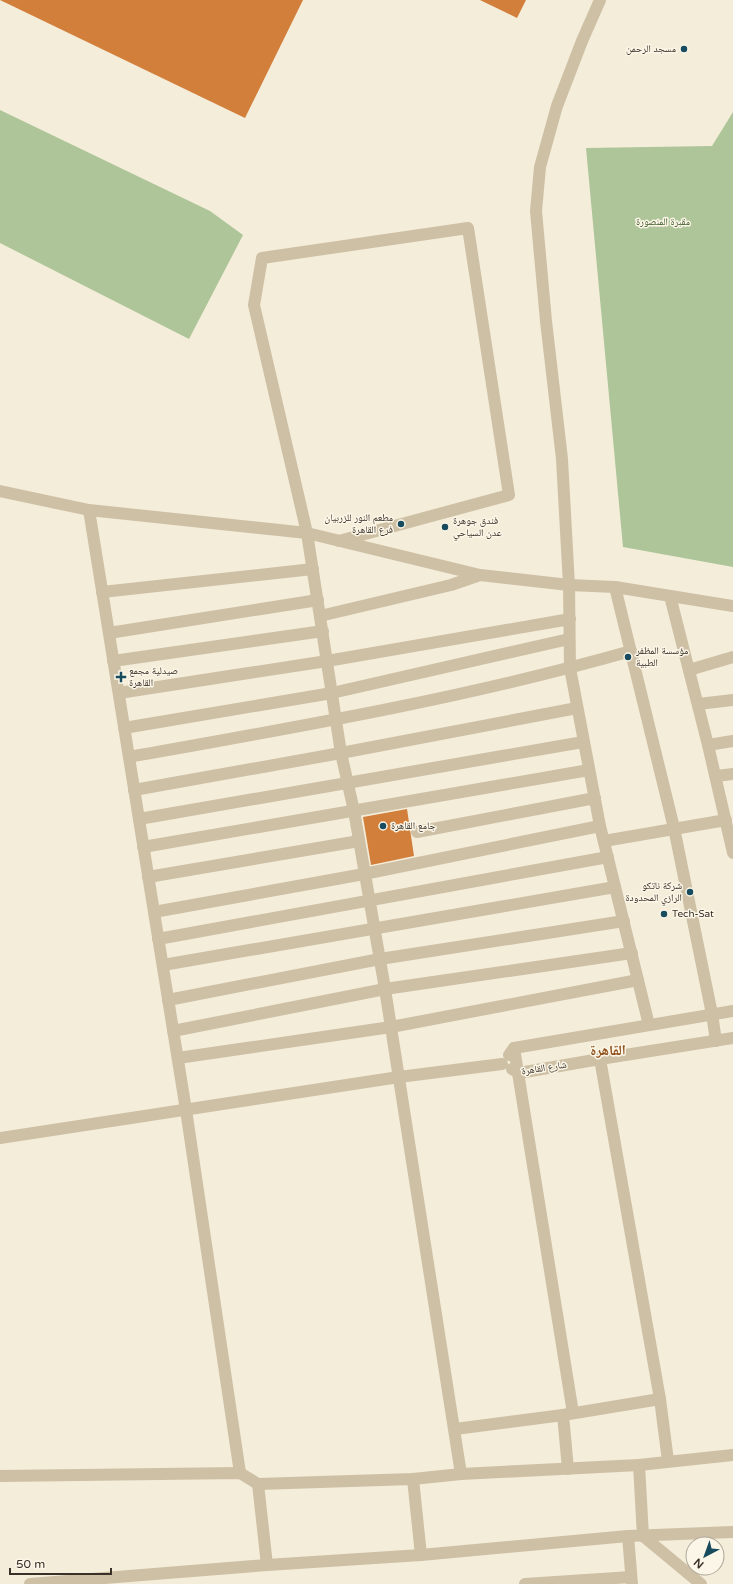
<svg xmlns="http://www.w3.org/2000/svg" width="733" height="1584" font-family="'Varela Round','Noto Naskh Arabic',sans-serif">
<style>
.green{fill:#adc599}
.building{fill:#d27f3b}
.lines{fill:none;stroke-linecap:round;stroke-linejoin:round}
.minor{stroke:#cec0a5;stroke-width:12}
.poi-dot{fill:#184b5e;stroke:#fbf6e7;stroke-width:1.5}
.labels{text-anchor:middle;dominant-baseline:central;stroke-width:3;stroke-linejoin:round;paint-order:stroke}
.poi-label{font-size:10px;fill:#393027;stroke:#fbf6e7;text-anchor:start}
.park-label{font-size:10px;fill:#3d5928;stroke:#fbf6e7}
.street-label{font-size:10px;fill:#393027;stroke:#fbf6e7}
.district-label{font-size:14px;font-weight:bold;fill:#904e18;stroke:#fbf6e7}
</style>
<rect width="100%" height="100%" fill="#f4edda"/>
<!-- green -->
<g class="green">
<path d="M 0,110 L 210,211 L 243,235 L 189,339 L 0,243 Z"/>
<path d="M 733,112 L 733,567 L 623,547 L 586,148 L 712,146 Z"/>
</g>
<!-- building -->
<g class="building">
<path d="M 0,0 L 303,0 L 245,118 Z"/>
<path d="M 480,0 L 526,0 L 517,18 Z"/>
<path d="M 407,809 L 414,856 L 371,865 L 363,817 Z"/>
</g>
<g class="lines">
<!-- minor -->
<g class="minor">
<path d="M 600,0 L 582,41 L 557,106 L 540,167 L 536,211 L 546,321 L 562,459 L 569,585 L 570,668 L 600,826 L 649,1025"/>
<path d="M 0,491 L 89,510 L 307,533 L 480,575 L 569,585 L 615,587 L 733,606"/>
<path d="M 89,510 L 186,1110 L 240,1473"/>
<path d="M 339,541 L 509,495 L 468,228 L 262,258 L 254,305 L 307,533 L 341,753 L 354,811 L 385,989 L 461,1474"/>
<path d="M 615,587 L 674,828 L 712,1014 L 716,1041"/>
<path d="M 102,592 L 313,569"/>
<path d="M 670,596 L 708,745 L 733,853"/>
<path d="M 320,616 L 451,585 L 480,575"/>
<path d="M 109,633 L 318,600"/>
<path d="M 113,661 L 323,631"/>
<path d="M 689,670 L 733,657"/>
<path d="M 119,693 L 327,661 L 570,619"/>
<path d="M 698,704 L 733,700"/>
<path d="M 124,728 L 332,693 L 569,639"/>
<path d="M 708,745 L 733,741"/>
<path d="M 129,757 C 297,727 466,698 631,651"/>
<path d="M 716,776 L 733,774"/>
<path d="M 134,790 L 341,753 L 577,708"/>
<path d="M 139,819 L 583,742"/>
<path d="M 417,832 L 595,798"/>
<path d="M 604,841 L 726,820"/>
<path d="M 143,847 L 589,770"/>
<path d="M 148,877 L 359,841"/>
<path d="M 154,912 L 364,874 L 600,826"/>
<path d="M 158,939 L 608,857"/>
<path d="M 163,965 L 615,887"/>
<path d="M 168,1000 L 380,959 L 624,921"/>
<path d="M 173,1031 L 385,989 L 632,953"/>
<path d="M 514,1048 L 573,1413"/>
<path d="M 509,1055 L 514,1048 L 733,1011"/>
<path d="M 178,1058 L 391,1027 L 638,980"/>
<path d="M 600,1059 L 660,1399 L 668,1461"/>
<path d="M 512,1069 L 519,1073 L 600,1059 L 733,1038"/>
<path d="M 0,1138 L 399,1077 L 502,1064"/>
<path d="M 563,1415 L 568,1469"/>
<path d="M 455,1429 L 563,1415 L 660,1399"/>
<path d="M 639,1465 L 643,1536 L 701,1584"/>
<path d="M 0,1476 L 240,1473 L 258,1484 L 413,1479 L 461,1474 L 639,1465 L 733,1455"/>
<path d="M 413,1479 L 421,1555"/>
<path d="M 258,1484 L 267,1565"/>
<path d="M 628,1536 L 632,1584"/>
<path d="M 30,1584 L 267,1565 L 421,1555 L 628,1536 L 733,1532"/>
<path d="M 525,1584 L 631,1577"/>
</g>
</g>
<!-- markers -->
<g class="poi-dot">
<circle cx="684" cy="49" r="4"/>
<circle cx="401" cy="524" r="4"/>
<circle cx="445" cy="527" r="4"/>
<circle cx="628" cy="657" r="4"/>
<path d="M119 671h4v4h4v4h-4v4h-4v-4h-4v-4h4z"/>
<circle cx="383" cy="826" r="4"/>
<circle cx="690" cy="892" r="4"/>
<circle cx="664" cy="914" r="4"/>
</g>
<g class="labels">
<!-- poi labels -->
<g class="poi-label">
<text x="676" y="49" text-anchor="end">مسجد الرحمن</text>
<text x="393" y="518" text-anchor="end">مطعم النور للزربيان<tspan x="393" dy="12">فرع القاهرة</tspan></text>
<text x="453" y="521">فندق جوهرة<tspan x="453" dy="12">عدن السياحي</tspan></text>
<text x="636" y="651">مؤسسة المظفر<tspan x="636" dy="12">الطبية</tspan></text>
<text x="129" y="671">صيدلية مجمع<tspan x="129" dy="12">القاهرة</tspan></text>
<text x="391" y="826">جامع القاهرة</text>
<text x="682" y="886" text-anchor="end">شركة ناتكو<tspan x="682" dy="12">الرازي المحدودة</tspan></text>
<text x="672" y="914">Tech-Sat</text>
</g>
<!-- park labels -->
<g class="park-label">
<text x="663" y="222">مقبرة المنصورة</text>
</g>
<!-- street labels -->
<g class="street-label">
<text transform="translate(544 1068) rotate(-9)">شارع القاهرة</text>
</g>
<!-- district labels -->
<g class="district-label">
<text x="608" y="1050">القاهرة</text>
</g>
</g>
<!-- north arrow -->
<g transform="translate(705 1556) rotate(221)"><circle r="19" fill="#fbf6e7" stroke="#ada79a"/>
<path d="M0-3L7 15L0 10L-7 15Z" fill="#184b5e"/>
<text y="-6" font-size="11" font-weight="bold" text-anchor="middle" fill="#393027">N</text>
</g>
<!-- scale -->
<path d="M10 1568v6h101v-6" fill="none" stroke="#393027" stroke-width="2"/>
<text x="16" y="1568" font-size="12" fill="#393027" stroke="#fbf6e7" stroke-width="3" paint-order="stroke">50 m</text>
</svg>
